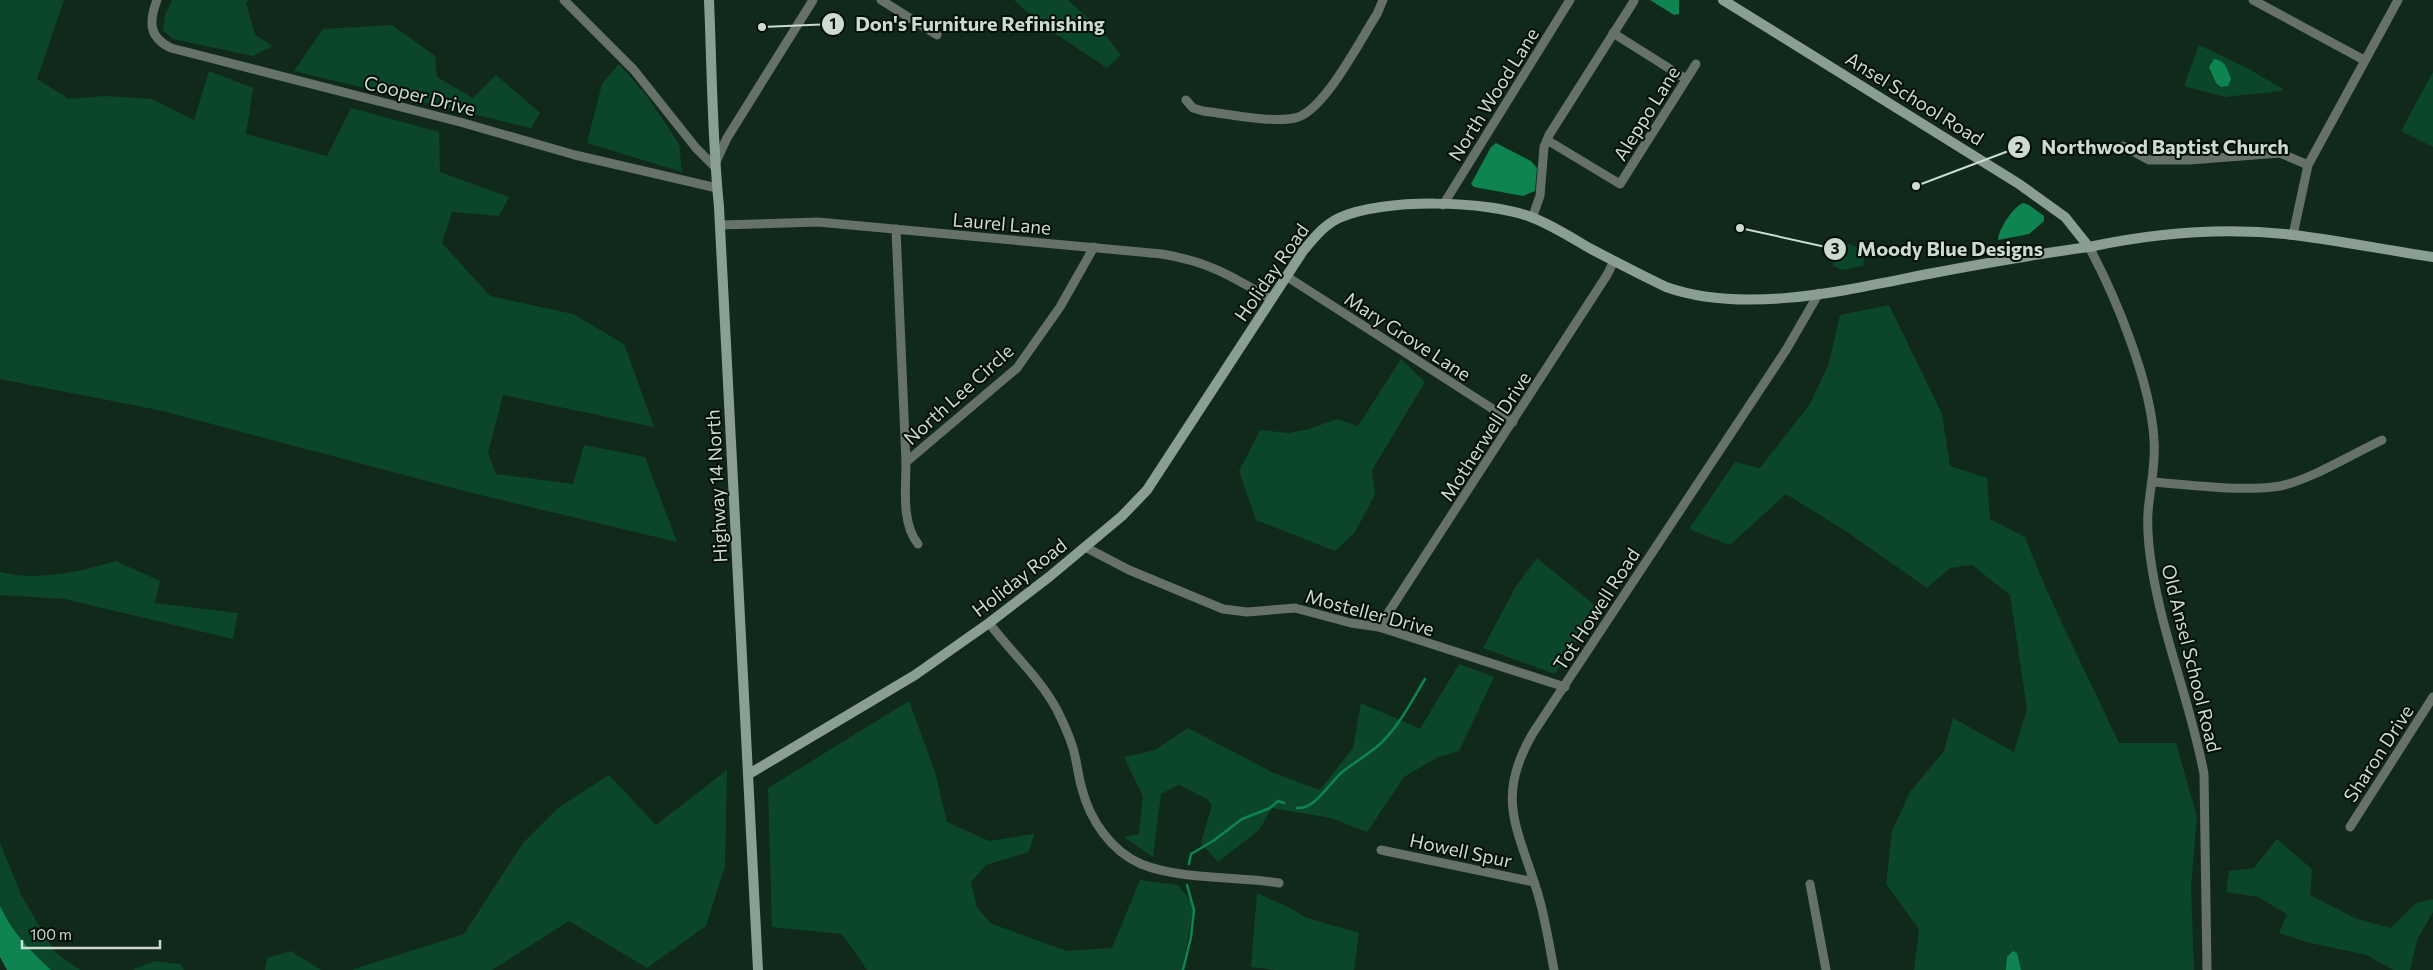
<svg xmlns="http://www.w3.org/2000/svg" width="2433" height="970" font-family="Commissioner,sans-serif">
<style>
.green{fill:#0c462a}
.water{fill:#0e8550}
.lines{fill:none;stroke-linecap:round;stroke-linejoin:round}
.stream{stroke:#0e8550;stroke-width:2.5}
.street{stroke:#657169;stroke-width:9}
.secondary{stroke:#8b9e92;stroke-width:10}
.labels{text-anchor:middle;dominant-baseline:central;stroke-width:4;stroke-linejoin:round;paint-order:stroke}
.street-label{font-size:19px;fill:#ccdad0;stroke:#050f09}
.leader{fill:none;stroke:#ccdad0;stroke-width:2}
.callout-dot{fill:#ccdad0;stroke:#050f09;stroke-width:2}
.mark-label{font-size:15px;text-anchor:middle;font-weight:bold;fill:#111}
.callout-label{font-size:20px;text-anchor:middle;font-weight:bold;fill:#ccdad0;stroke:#050f09;stroke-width:4;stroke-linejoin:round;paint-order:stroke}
</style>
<rect width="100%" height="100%" fill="#10291b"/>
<!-- green -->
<g class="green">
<path d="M 0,0 L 64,0 L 37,79 L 69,99 L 104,96 L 152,99 L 194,120 L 209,71 L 253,88 L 246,134 L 327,156 L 351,108 L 439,132 L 440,172 L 509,197 L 499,216 L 452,212 L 442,243 L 490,296 L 573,314 L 624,344 L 654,427 L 503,395 L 488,453 L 496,474 L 573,484 L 584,445 L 645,457 L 677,542 L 472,493 L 163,411 L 0,379 Z"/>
<path d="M 172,0 L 249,0 L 246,3 L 255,35 L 273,46 L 253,56 L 173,39 L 163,30 L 165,15 Z"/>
<path d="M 1014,0 L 1068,0 L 1102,31 L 1121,55 L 1107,68 L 1039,23 Z"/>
<path d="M 392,25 L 435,56 L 437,77 L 473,98 L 496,75 L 540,113 L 531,128 L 294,71 L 323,29 Z"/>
<path d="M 2199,45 L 2247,68 L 2283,89 L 2282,91 L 2224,97 L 2184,86 Z"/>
<path d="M 619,64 L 647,96 L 679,144 L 682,172 L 587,143 L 602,84 Z"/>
<path d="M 2433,72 L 2433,147 L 2401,131 Z"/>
<path d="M 1846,243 L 1855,246 L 1864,257 L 1863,266 L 1842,270 L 1833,266 L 1833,263 Z"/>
<path d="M 1889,305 L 1942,414 L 1950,466 L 1987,478 L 1990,519 L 2025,537 C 2052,608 2087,674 2119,743 L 2176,743 L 2197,817 L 2191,886 L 2194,970 L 1914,970 L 1919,929 L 1886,884 L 1892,831 L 1910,792 L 1944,751 L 1953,718 L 2014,752 L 2027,709 L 2010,595 L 1972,565 L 1950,568 L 1927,588 L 1847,532 L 1786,494 L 1730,545 L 1689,529 L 1735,462 L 1760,468 L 1810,404 L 1829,363 L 1840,315 Z"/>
<path d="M 1401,359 L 1425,382 L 1372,470 L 1375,495 L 1355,532 L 1335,551 L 1256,520 L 1239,471 L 1260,430 L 1288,433 L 1309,429 L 1337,419 L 1358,426 Z"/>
<path d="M 1537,558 L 1598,608 L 1555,674 L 1483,648 L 1515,588 Z"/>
<path d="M 116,561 L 160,581 L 155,603 L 238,613 L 233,639 L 65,599 L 0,595 L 0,572 C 38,582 80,571 116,561 Z"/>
<path d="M 1459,664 L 1494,677 L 1459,751 L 1436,758 L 1404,777 L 1367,832 L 1331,818 L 1272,808 L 1259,830 L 1218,862 L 1201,843 L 1212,805 L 1207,799 L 1179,785 L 1161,794 L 1153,857 L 1124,837 L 1139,834 L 1143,796 L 1124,757 L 1155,750 L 1188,728 L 1274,773 L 1320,790 L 1353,748 L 1361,703 L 1420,729 Z"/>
<path d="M 909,701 L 935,772 L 947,822 L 989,841 L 1034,834 L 1029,852 L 986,865 L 971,882 L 977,908 L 992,924 L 1067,951 L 1112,948 L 1140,880 L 1178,885 L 1194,905 L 1182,970 L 867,970 L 842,934 L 772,927 L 768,788 Z"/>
<path d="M 727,770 L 725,866 L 706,926 L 647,968 L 569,921 L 492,970 L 351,970 L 464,934 L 523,843 L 558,808 L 609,775 L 656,825 Z"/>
<path d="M 2277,839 L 2312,869 L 2310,895 L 2357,919 L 2391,928 L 2416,903 L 2433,899 L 2433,912 L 2417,940 L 2410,970 L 2393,970 L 2367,955 L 2306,942 L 2279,933 L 2287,914 L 2258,897 L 2226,892 L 2229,871 L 2254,868 Z"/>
<path d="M 0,843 L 22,897 L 55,952 L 80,970 L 51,970 C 32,953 7,932 0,906 C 0,892 0,860 0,843 Z"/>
<path d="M 1257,893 L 1290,908 L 1307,918 L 1359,933 L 1354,970 L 1275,970 L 1251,967 Z"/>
<path d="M 291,951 L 321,970 L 265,970 L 267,958 Z"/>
<path d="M 154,961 L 180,964 L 184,970 L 133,970 Z"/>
</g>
<!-- water -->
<g class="water">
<path d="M 1650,0 L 1679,0 L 1679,14 L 1674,15 Z"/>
<path d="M 2214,59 C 2226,61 2227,69 2231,79 L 2228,86 L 2221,87 L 2216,83 L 2209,67 Z"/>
<path d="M 1496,143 L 1531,161 L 1537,168 L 1535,191 L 1523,196 L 1474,187 L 1471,184 L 1491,147 Z"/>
<path d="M 2023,203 L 2029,205 L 2044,216 L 2044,221 L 2029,234 L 1998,240 C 1998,230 2013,207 2023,203 Z"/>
<path d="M 0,906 C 12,932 29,950 51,970 L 7,970 L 0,957 Z"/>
<path d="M 2013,951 L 2017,953 L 2021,970 L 2006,970 L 2007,957 Z"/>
</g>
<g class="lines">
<!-- stream -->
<g class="stream">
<path d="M 1297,808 C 1314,810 1329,784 1341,773 C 1353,763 1368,755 1381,743 C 1400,725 1412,700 1425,679"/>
<path d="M 1189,864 L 1191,854 L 1213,841 L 1242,819 L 1270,808 L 1278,801 L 1284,803"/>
<path d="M 1183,970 L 1191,937 L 1194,910 L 1187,885"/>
</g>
<!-- street -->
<g class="street">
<path d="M 157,0 C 149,21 148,37 171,48 L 460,122 L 575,155 L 717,188"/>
<path d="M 564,0 L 634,70 L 696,148 L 714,166 L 727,138 L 813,0"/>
<path d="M 881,0 L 937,35"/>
<path d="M 2253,0 L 2364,60"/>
<path d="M 1613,33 L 1686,79"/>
<path d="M 1186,100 L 1193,108 L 1203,111 C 1228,114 1272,123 1295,118 C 1324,112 1360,40 1377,14 L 1383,0"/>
<path d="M 1547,140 L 1620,184 L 1696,64"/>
<path d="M 2123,146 L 2149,160 L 2190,160 L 2280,153 L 2308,165"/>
<path d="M 1443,205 L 1570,0"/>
<path d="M 1532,218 L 1540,196 L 1544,147 L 1549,135 L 1634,1"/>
<path d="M 720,225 L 818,222 L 1162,254 C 1210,262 1231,276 1271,299"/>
<path d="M 896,229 L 906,462"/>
<path d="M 2293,235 L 2308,165 L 2398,0"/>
<path d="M 2089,247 C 2116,297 2151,383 2154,440 C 2156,464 2150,488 2148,512 C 2147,530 2149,550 2152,568 C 2163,638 2191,704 2204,774 L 2207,970"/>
<path d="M 1286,276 L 1513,422"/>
<path d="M 2153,482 C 2188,485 2246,492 2280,486 C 2310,480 2353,454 2382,440"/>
<path d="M 918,544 C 901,523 906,487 906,462 L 1017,368 L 1060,307 L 1094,247"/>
<path d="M 1085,547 L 1129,570 L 1223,609 L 1247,612 L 1295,608 L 1351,623 L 1379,627 L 1565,687"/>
<path d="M 989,623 C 1011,652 1040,678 1057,710 C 1063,722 1069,735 1073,748 C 1077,761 1078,776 1082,789 C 1090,820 1111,851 1141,864 C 1181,880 1236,876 1279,883"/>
<path d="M 1379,627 L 1607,275 L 1614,261"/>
<path d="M 2350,827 L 2433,697"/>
<path d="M 1381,850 L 1534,882"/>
<path d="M 1810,884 L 1826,970"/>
<path d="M 1554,970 C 1549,944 1545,916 1537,891 C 1517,826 1495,798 1533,733 L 1786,350 L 1819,293"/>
</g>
<!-- secondary -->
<g class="secondary">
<path d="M 709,0 C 712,69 712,138 719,207 L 758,970"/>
<path d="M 1723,0 L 2019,184 L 2065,217 L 2089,247 C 2154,233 2227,227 2294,235 C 2340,241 2387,250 2433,257"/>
<path d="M 749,774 L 915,675 L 989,623 L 1049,577 L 1122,516 L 1147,490 L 1303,251 C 1314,238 1324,225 1339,218 C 1382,198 1487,200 1531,217 C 1552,225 1572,238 1591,249 C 1616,262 1641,275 1666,287 C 1745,315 1847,290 1928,274 C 1981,264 2035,254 2089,247"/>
</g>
</g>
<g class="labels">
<!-- street labels -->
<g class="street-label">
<text transform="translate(1493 94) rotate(-58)">North Wood Lane</text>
<text transform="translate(420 95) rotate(14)">Cooper Drive</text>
<text transform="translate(1915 98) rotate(32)">Ansel School Road</text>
<text transform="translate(1646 113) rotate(-58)">Aleppo Lane</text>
<text transform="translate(1002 223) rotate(5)">Laurel Lane</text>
<text transform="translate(1271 272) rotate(-55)">Holiday Road</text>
<text transform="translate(1408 336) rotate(33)">Mary Grove Lane</text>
<text transform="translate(958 394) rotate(-42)">North Lee Circle</text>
<text transform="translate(1485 436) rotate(-57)">Motherwell Drive</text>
<text transform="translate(716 486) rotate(-93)">Highway 14 North</text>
<text transform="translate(1019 577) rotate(-38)">Holiday Road</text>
<text transform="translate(1596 609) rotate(-57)">Tot Howell Road</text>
<text transform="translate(1370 612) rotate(15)">Mosteller Drive</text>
<text transform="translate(2192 658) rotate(76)">Old Ansel School Road</text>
<text transform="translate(2378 753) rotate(-57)">Sharon Drive</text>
<text transform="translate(1461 850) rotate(12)">Howell Spur</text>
</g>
</g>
<!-- callouts -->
<path class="leader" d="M762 27L833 24M1916 186L2019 147M1740 228L1835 249"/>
<g class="callout-dot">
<circle cx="762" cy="27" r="5"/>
<circle cx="1916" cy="186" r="5"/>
<circle cx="1740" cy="228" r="5"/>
<circle cx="833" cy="24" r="12"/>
<circle cx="2019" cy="147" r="12"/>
<circle cx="1835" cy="249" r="12"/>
</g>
<g class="mark-label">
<text x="833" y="29">1</text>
<text x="2019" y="153">2</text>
<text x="1835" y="254">3</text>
</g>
<g class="callout-label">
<text x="980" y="31">Don's Furniture Refinishing</text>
<text x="2165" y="154">Northwood Baptist Church</text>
<text x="1950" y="256">Moody Blue Designs</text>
</g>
<!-- scale -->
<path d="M22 940v8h138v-8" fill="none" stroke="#ccdad0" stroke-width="2.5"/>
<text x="30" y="940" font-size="15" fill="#ccdad0" stroke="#050f09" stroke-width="4" paint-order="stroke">100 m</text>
</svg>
